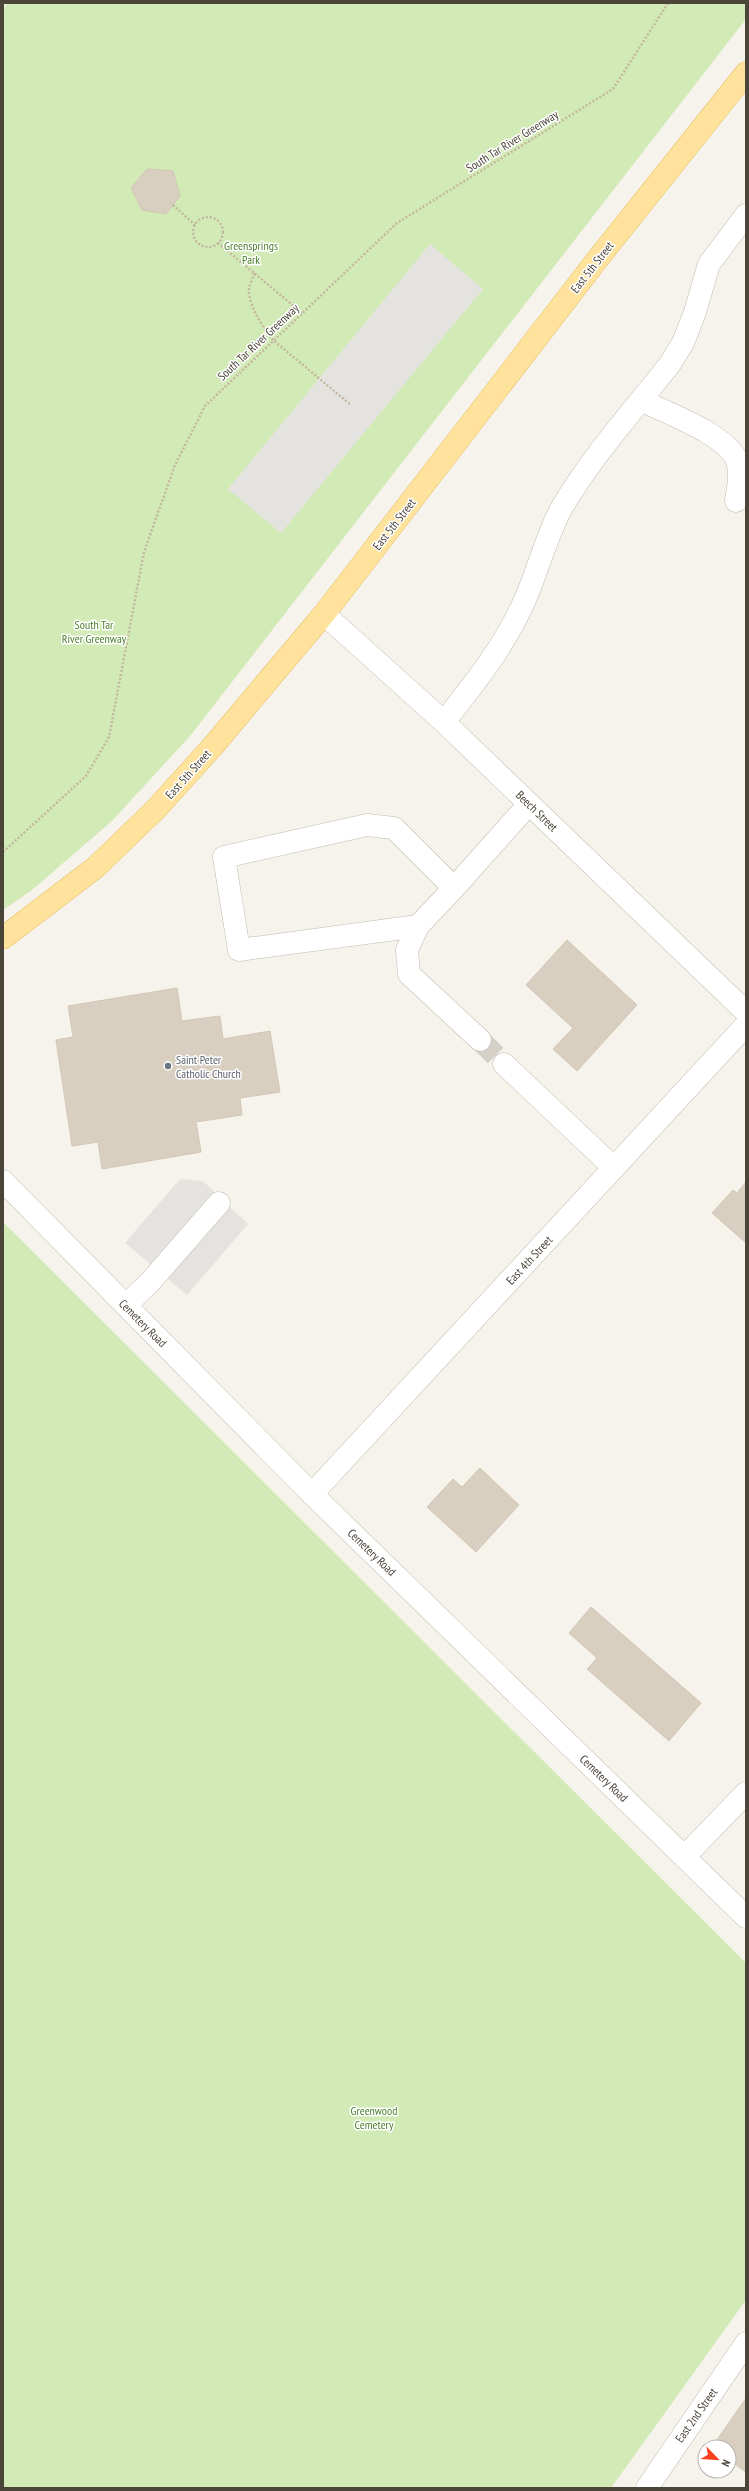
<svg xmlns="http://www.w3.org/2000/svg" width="749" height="2491" font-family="'PT Sans Narrow',sans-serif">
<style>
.green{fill:#d2eab5}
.parking{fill:#e5e3e0}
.building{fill:#d8cfc1;stroke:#d3c7b4}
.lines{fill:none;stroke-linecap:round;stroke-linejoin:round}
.minor-tunnel{stroke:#d4d0c8;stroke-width:22;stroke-dasharray:22 11;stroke-linecap:butt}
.minor-casing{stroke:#c2bbae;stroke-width:23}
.major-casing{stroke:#e6c16a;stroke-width:23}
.path{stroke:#c4b79f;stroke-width:2.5;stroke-dasharray:2 2;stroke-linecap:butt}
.minor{stroke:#fff;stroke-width:22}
.major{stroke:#ffe39c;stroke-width:22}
.worship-dot{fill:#6b7280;stroke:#fff;stroke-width:1.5}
.labels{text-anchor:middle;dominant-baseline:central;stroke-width:3;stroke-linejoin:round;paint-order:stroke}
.street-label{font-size:12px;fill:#4b4439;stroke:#fff}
.park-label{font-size:12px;fill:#4a7f2a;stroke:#fff}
.worship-label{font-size:12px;fill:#5b616d;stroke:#fff;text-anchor:start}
</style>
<rect width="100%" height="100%" fill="#f6f3ec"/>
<!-- green -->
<g class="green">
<path d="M 7,3 L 746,3 L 746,19 L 190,736 L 112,821 L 32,890 L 3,910 L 3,9 Z"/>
<path d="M 3,1222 L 746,1963 L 746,2300 L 611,2488 L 3,2488 Z"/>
</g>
<!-- parking -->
<g class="parking">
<path d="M 430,244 L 483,289 L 281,533 L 228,489 Z"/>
<path d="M 180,1179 L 203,1181 L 248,1224 L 187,1295 L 125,1243 Z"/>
</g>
<!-- building -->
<g class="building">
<path d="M 147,169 L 173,171 L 180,196 L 166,214 L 142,210 L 131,188 Z"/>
<path d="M 567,940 L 637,1005 L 577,1071 L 553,1049 L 573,1028 L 526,985 Z"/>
<path d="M 177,988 L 182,1021 L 220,1016 L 223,1039 L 270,1031 L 280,1092 L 240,1098 L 242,1115 L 196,1122 L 201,1152 L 102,1169 L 98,1142 L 72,1146 L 56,1040 L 73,1037 L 68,1006 Z"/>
<path d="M 746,1182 L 746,1243 L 712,1213 L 733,1190 L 737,1193 Z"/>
<path d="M 480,1468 L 519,1505 L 476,1552 L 427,1507 L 453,1479 L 462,1487 Z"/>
<path d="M 591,1607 L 701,1703 L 669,1741 L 587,1669 L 597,1658 L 569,1633 Z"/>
<path d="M 746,2398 L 746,2472 L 729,2460 L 729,2447 L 712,2447 Z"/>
</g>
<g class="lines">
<!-- minor-tunnel -->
<path class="minor-tunnel" d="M 480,1040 L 504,1064"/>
<defs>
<g id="minor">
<path d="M 641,400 C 666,413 727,434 737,461 C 741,474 738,488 736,501"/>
<path d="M 324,614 L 444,722 L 746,1012"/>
<path d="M 444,722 C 474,684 503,648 523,604 C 537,574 545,539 561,509 C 591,457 633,411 670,364 L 683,343 L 695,312 L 709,264 L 746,215"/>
<path d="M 454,888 L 418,926 L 239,950 L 224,857 L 367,825 L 394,828 L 454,888 L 529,804"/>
<path d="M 418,926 L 407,950 L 409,974 L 480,1040"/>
<path d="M 504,1064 L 614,1168"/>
<path d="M 3,1181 L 312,1494 L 746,1917"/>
<path d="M 126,1305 L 150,1282 L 219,1203"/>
<path d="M 312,1494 L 746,1025"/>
<path d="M 685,1856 L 746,1793"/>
<path d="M 647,2488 L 746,2343"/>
</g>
<path id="major" d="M 3,938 L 96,867 L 156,809 L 213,746 L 324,614 L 600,256 L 746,73"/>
</defs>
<!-- minor casing -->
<use href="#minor" class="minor-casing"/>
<!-- major casing -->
<use href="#major" class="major-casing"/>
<!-- path -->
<g class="path">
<path d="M 173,205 L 195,225"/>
<circle cx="208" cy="232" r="15"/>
<path d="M 218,243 L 302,313"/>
<path d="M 254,273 C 253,278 250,284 249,288 C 248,306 263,327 273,340 L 351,405"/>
<path d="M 3,852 L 86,776 L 109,737 L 144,552 L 175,465 L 205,406 L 397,223 L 613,89 L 668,3"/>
</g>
<!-- minor -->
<use href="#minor" class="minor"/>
<!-- major -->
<use href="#major" class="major"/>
</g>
<!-- markers -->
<circle class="worship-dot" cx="168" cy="1066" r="4"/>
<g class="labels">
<!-- street labels -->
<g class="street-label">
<text transform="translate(512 141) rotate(-32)">South Tar River Greenway</text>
<text transform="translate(592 267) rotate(-52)">East 5th Street</text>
<text transform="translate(258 342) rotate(-43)">South Tar River Greenway</text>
<text transform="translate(394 524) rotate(-52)">East 5th Street</text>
<text transform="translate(188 774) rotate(-48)">East 5th Street</text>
<text transform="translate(537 811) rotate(44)">Beech Street</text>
<text transform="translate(529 1260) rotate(-47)">East 4th Street</text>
<text transform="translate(143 1323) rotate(45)">Cemetery Road</text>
<text transform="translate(372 1552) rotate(44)">Cemetery Road</text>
<text transform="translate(604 1778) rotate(44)">Cemetery Road</text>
<text transform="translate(696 2415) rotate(-55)">East 2nd Street</text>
</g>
<!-- park labels -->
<g class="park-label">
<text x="251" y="245">Greensprings<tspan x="251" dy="14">Park</tspan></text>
<text x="94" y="624">South Tar<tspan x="94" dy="14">River Greenway</tspan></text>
<text x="374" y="2110">Greenwood<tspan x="374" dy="14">Cemetery</tspan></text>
</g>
<!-- worship labels -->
<g class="worship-label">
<text x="176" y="1059">Saint Peter<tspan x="176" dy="14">Catholic Church</tspan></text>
</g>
</g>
<!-- border -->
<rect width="749" height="2491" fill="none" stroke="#4b4439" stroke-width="8"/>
<!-- north arrow -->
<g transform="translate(717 2459) rotate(115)"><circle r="19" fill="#ffffff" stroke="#b7b4b0"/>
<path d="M0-3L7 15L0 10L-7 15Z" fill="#fc3f1d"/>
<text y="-6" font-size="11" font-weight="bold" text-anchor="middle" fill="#4b4439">N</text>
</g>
</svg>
